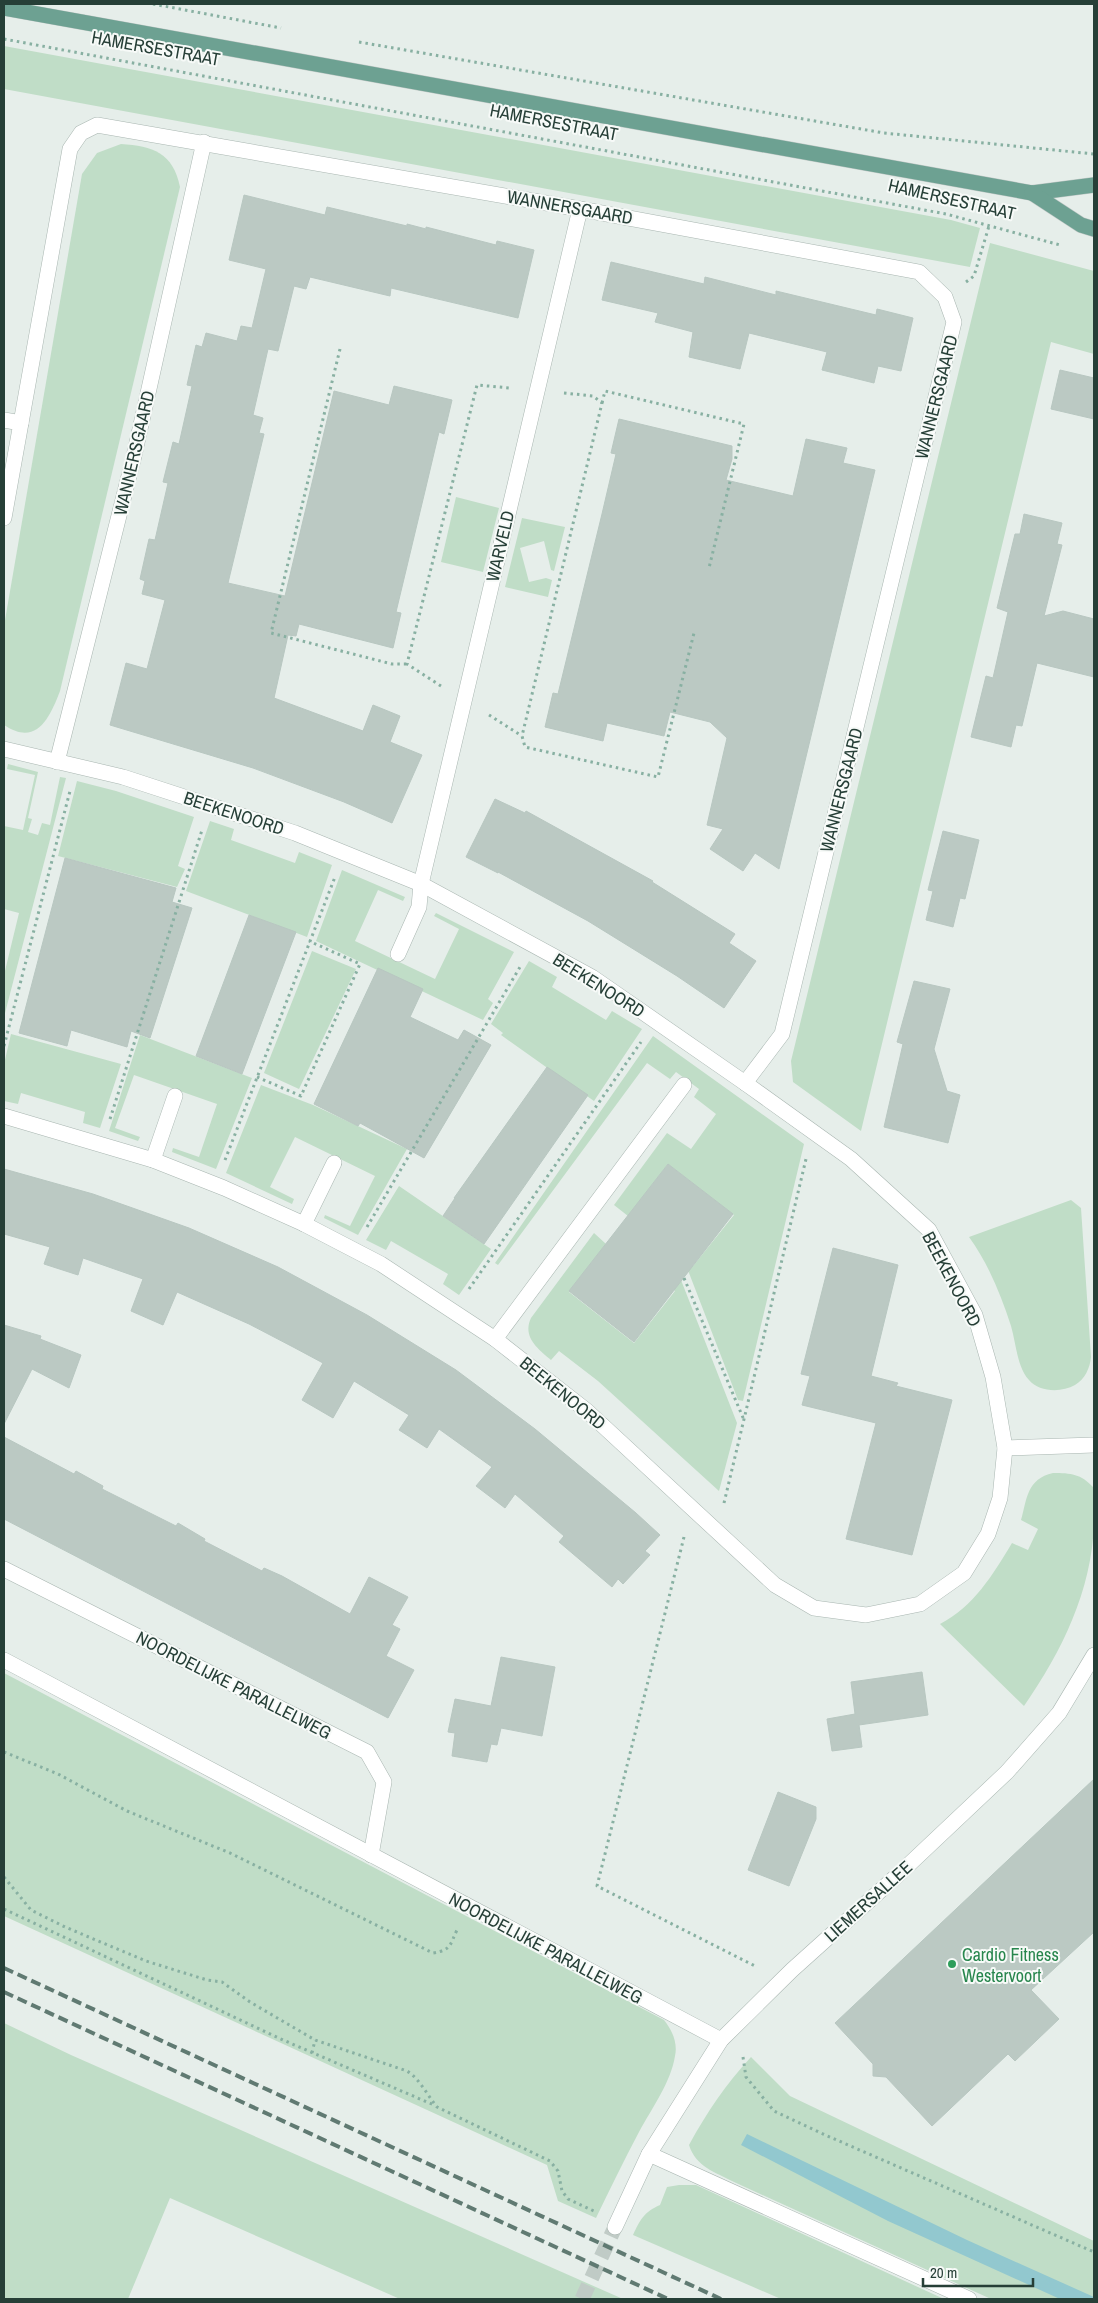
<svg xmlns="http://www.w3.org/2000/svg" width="1098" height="2303" font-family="'Archivo Narrow',sans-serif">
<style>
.green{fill:#c0ddc7}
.water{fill:#92c8cf}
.building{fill:#bbc9c3;stroke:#b8c7c1}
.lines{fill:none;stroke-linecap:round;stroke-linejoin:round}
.tertiary-tunnel{stroke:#c0cbc6;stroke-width:15;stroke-dasharray:15 8;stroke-linecap:butt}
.service-casing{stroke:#a9b6b1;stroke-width:16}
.minor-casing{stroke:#a9b6b1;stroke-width:16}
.tertiary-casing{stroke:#a9b6b1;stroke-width:16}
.primary-casing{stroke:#c2c9c7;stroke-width:16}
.path{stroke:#88b0a2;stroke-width:3;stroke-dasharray:2.5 4;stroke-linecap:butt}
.service{stroke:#fff;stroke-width:15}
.minor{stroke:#fff;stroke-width:15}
.tertiary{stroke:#fff;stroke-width:15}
.primary{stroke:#6da192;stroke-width:15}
.rail{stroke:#607a72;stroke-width:4;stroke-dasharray:10 5;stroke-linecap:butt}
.leisure-dot{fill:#2e9e5b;stroke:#f7faf8;stroke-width:2}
.labels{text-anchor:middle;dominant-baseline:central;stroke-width:4;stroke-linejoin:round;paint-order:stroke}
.street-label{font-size:18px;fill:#263f37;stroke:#f7faf8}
.leisure-label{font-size:18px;fill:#27864d;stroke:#f7faf8;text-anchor:start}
</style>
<rect width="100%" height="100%" fill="#e6eeea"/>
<!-- green -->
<g class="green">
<path d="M 4,46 L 951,220 L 980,228 L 970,267 L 4,89 Z"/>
<path d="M 121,144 C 153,146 173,153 180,187 L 60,691 C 50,717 37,747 4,725 L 4,626 L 82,174 L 97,153 Z"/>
<path d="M 990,243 L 1094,271 L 1094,354 L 1051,342 L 861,1131 L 793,1082 L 791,1061 Z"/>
<path d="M 456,497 L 499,508 L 483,572 L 441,562 Z"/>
<path d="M 522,518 L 565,527 L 554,571 L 551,570 L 544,541 L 520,548 L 529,582 L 546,578 L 552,580 L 548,597 L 505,587 Z"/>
<path d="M 8,764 L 38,772 L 28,818 L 32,819 L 28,832 L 38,835 L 42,823 L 50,825 L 60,777 L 66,778 L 4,1017 L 4,975 L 19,913 L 4,909 L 4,826 L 23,830 L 35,775 L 7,769 Z"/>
<path d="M 77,781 L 116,791 L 194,817 L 178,866 L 185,869 L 177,887 L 58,856 Z"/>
<path d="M 210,821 L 234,829 L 231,840 L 295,863 L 299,852 L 332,865 L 307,937 L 186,891 Z"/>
<path d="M 342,870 L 405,897 L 403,901 L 378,890 L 355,941 L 435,979 L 459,929 L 434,916 L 436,913 L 514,952 L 488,999 L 493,1003 L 483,1020 L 316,941 Z"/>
<path d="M 312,951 L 356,969 L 299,1089 L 264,1073 Z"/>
<path d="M 529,961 L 557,977 L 552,987 L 606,1020 L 612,1011 L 642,1029 L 594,1101 L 501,1035 L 503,1033 L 491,1024 Z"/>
<path d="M 11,1034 L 121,1064 L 100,1128 L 83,1123 L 85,1112 L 21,1093 L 18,1104 L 4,1101 L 4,1064 Z"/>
<path d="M 140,1035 L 252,1078 L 216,1169 L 172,1152 L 173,1148 L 199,1157 L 217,1104 L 134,1075 L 115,1128 L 140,1137 L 138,1141 L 109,1131 Z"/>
<path d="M 653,1036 L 804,1144 L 743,1401 L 738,1400 L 684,1260 L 693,1266 L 734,1215 L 668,1164 L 628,1216 L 614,1205 L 667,1133 L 691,1149 L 716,1114 L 694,1097 L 699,1089 L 676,1072 L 670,1079 L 647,1063 L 498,1265 L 495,1263 Z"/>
<path d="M 261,1085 L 313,1105 L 407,1149 L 358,1235 L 324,1218 L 325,1215 L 350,1226 L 375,1176 L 295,1137 L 270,1187 L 294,1199 L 292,1204 L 226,1173 Z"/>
<path d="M 399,1186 L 491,1249 L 459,1295 L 443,1284 L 448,1274 L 391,1241 L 386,1250 L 366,1240 Z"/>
<path d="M 1071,1200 L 1081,1208 L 1091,1357 C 1090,1368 1085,1379 1075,1385 C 1061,1393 1039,1392 1029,1380 C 1017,1367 1016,1343 1011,1326 C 1001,1295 988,1263 969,1237 Z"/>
<path d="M 594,1233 L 606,1244 L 569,1292 L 634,1343 L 675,1291 L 666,1283 L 681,1280 L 737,1423 L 719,1491 L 598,1381 L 559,1351 L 551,1360 C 538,1349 522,1337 531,1318 Z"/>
<path d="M 1053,1473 C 1071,1473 1081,1474 1093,1487 C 1096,1496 1094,1507 1094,1517 C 1094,1586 1063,1650 1024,1706 L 940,1624 C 974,1606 992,1576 1012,1543 L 1028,1550 L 1038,1529 L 1021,1520 C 1027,1498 1027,1479 1053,1473 Z"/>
<path d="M 4,1673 L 664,2020 C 672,2030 678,2043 675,2056 C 671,2082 652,2108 639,2132 C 624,2160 610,2189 596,2218 L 558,2201 L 547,2165 L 4,1916 Z"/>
<path d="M 4,2023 L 71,2055 L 623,2299 L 400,2299 L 170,2198 L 128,2299 L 4,2299 Z"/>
<path d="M 751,2057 L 790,2096 L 1094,2241 L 1094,2299 L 991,2299 L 734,2182 C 715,2172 696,2167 689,2145 C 707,2112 726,2084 751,2057 Z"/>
<path d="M 679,2185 L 696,2185 L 944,2299 L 781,2299 L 633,2235 C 640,2220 644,2212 660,2205 L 667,2187 Z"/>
</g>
<!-- water -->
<path class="water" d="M 747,2134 L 967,2240 L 1094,2297 L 1094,2299 L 1060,2299 L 888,2221 L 741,2145 Z"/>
<!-- building -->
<g class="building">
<path d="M 244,195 L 325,215 L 327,207 L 407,226 L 407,224 L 426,229 L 426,227 L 496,245 L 497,241 L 534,250 L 518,318 L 391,288 L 390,296 L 310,277 L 306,289 L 294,286 L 278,351 L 268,349 L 253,415 L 263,418 L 259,433 L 264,434 L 228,583 L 285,596 L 334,391 L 389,405 L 394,386 L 452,400 L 444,434 L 439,432 L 425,491 L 396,612 L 401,613 L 393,648 L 299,624 L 296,636 L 288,635 L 274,698 L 363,731 L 373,705 L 400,716 L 390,742 L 422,755 L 392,823 L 344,802 L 253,768 L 110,725 L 126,663 L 147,669 L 165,600 L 142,594 L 145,581 L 140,579 L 149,539 L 155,540 L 168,483 L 163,482 L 173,442 L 179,444 L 192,386 L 187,385 L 196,345 L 202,347 L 206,333 L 237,341 L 241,326 L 252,328 L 266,269 L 229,260 Z"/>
<path d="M 611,262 L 704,284 L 705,277 L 776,295 L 776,291 L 876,315 L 877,309 L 913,318 L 901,371 L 878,366 L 874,383 L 822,370 L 827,352 L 749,333 L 740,369 L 689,357 L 693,332 L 655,322 L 658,313 L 602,300 Z"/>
<path d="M 1060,370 L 1094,378 L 1094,419 L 1051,409 Z"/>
<path d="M 619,419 L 732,446 L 732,459 L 726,480 L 793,496 L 806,439 L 847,448 L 843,463 L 875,470 L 779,869 L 755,853 L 743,871 L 710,849 L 723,829 L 707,825 L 727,738 L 710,722 L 670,712 L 664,736 L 607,723 L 603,741 L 545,727 L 553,693 L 558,694 L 602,514 L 616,454 L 611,453 Z"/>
<path d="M 1024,514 L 1062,523 L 1057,544 L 1062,545 L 1044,616 L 1063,611 L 1094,619 L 1094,677 L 1037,663 L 1022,726 L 1016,725 L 1011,747 L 971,737 L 986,676 L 993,678 L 1008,612 L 997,608 L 1015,534 L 1020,534 Z"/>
<path d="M 495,799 L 525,813 L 526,811 L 653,881 L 652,882 L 735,934 L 729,943 L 756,961 L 724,1008 L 677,976 L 588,921 L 498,872 L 498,873 L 466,857 Z"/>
<path d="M 943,831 L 979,840 L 965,899 L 960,898 L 953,927 L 926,920 L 933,891 L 928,890 Z"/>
<path d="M 65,858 L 176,888 L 172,902 L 192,908 L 150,1038 L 131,1031 L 127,1047 L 71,1030 L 67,1046 L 19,1033 Z"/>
<path d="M 249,915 L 296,932 L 242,1074 L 196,1056 Z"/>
<path d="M 378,968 L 423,989 L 410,1017 L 458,1040 L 464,1030 L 491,1045 L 424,1158 L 360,1123 L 358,1126 L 314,1104 Z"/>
<path d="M 914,981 L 950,989 L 934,1049 L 947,1091 L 960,1095 L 948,1143 L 884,1127 L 903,1044 L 897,1042 Z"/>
<path d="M 547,1067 L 588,1095 L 484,1244 L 443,1216 L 455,1198 L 454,1198 Z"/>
<path d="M 668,1164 L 733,1214 L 634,1342 L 569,1291 Z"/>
<path d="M 4,1169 L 93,1194 L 189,1228 L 278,1267 L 367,1315 L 456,1370 L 535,1429 L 636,1513 L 660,1535 L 645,1551 L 650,1555 L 623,1584 L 618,1579 L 612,1587 L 559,1542 L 564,1536 L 515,1494 L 505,1508 L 476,1486 L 492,1467 L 439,1429 L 427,1448 L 399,1430 L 409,1415 L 354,1381 L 333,1418 L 302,1400 L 323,1363 L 295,1348 L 249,1324 L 177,1292 L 163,1325 L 131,1311 L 143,1279 L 83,1258 L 78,1275 L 44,1264 L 50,1247 L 4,1234 Z"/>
<path d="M 833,1248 L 898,1265 L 871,1376 L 898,1383 L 896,1386 L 952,1400 L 912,1555 L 846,1539 L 876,1423 L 802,1405 L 810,1376 L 801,1374 Z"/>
<path d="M 4,1325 L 41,1336 L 40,1339 L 81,1355 L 69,1388 L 32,1369 L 4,1424 Z"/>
<path d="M 4,1437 L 74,1474 L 76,1471 L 103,1486 L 102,1489 L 176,1526 L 178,1523 L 205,1539 L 204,1541 L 262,1571 L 264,1568 L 282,1576 L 350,1614 L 369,1577 L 408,1597 L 392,1625 L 400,1629 L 386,1656 L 414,1670 L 388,1718 L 4,1519 Z"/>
<path d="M 501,1657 L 555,1667 L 542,1736 L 501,1728 L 497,1745 L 491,1744 L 487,1762 L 452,1756 L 455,1733 L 448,1732 L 455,1699 L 491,1706 Z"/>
<path d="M 922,1672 L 928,1715 L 859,1725 L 862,1747 L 832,1751 L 827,1719 L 855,1714 L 851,1682 Z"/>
<path d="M 1094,1779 L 1094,1932 L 1031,1990 L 1059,2019 L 1015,2061 L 1008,2054 L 932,2126 L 886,2077 L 873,2076 L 873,2064 L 835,2023 Z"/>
<path d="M 778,1792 L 816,1807 L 816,1819 L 789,1886 L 748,1870 Z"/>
</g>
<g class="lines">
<!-- tertiary-tunnel -->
<path class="tertiary-tunnel" d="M 582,2299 L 615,2227"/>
<defs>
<g id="service">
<path d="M 398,954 L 419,907 L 421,884"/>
<path d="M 153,1160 L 175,1096"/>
<path d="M 304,1224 L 334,1163"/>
</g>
<g id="minor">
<path d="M 4,420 L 21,423"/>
<path d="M 4,518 L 70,149 L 81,133 L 97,125 L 580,209 L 919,272 L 945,297 L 954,322 L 782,1034 L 745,1083"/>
<path d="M 4,749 L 123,777 L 295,833 L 421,884 L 592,977 L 745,1083 L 851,1159 L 929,1230 L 975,1315 L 993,1377 L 1005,1448 L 1000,1498 L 988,1534 L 964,1573 L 920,1604 L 866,1615 L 814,1608 L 775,1585 L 587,1411 L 495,1339 L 381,1264 L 304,1224 L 224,1188 L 153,1160 L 4,1116"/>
<path d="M 57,762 L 134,456 L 204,142"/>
<path d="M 421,884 L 580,209"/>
<path d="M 495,1339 L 684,1085"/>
<path d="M 1005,1448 L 1094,1445"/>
<path d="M 4,1569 L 367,1752 L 384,1782 L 371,1855"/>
<path d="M 4,1660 L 721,2040"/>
<path d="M 649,2154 L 969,2299"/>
</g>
<path id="tertiary" d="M 615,2227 L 649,2154 L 721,2040 L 792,1970 L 901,1872 L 1007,1772 L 1059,1713 L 1094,1655"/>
<g id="primary">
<path d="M 4,8 L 1032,193 L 1094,185"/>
<path d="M 1032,193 L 1081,225 L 1094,229"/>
</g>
</defs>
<!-- service casing -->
<use href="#service" class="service-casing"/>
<!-- minor casing -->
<use href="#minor" class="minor-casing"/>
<!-- tertiary casing -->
<use href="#tertiary" class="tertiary-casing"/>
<!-- primary casing -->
<use href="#primary" class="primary-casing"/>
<!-- path -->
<g class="path">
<path d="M 153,4 L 281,28"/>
<path d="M 4,39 L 946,214 L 1060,245"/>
<path d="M 359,42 L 884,133 L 1094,154"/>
<path d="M 966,282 L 974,276 L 989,226"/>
<path d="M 340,349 L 271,633 L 392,664 L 407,664"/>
<path d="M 564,393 L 593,396 L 602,403 L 522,736 L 525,747 L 658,777 L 694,633"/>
<path d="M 602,403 L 605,391 L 744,424 L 709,568"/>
<path d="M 441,686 L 407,664 L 477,385 L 510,388"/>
<path d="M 489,715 L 522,736"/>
<path d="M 4,1046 L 70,791"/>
<path d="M 257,1077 L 301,1096 L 360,964 L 309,941"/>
<path d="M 110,1119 L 202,830"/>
<path d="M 225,1160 L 335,877"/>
<path d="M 367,1227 L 520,967"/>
<path d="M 684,1278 L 744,1420"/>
<path d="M 469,1289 L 641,1042"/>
<path d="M 724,1503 L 806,1159"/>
<path d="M 684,1537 L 597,1886 L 757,1967"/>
<path d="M 4,1752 L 58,1774 L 127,1811 L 230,1853 L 433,1953 C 452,1950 450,1944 457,1930"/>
<path d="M 4,1877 L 31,1910 L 65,1927 L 146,1961 L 207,1980 L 222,1982 L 250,2002 L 315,2040 L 407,2071 C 420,2079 427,2095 437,2107 L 550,2161 L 558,2171 L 562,2191 L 568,2199 L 594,2211"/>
<path d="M 4,1909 L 283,2040 L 434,2105"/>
<path d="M 312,2053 L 315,2040"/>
<path d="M 743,2057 L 746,2077 L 774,2111 L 823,2134 L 1094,2252"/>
</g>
<!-- service -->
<use href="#service" class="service"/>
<!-- minor -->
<use href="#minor" class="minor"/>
<!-- tertiary -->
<use href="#tertiary" class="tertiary"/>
<!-- primary -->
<use href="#primary" class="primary"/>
<!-- rail -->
<g class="rail">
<path d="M 4,1968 L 721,2299"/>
<path d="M 4,1992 L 668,2299"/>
</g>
</g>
<!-- markers -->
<circle class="leisure-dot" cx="952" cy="1964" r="5"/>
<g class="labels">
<!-- street labels -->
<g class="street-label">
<text transform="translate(156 48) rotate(10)">HAMERSESTRAAT</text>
<text transform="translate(554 122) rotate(11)">HAMERSESTRAAT</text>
<text transform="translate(952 199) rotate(13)">HAMERSESTRAAT</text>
<text transform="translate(570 207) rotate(10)">WANNERSGAARD</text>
<text transform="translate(936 397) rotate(-76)">WANNERSGAARD</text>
<text transform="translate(134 453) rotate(-77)">WANNERSGAARD</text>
<text transform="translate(500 546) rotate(-77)">WARVELD</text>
<text transform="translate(841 790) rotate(-76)">WANNERSGAARD</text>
<text transform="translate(234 813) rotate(18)">BEEKENOORD</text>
<text transform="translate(599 985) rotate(32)">BEEKENOORD</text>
<text transform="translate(952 1279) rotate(62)">BEEKENOORD</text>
<text transform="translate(563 1393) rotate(39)">BEEKENOORD</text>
<text transform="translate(234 1685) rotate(27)">NOORDELIJKE PARALLELWEG</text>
<text transform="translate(868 1901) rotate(-42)">LIEMERSALLEE</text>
<text transform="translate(546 1948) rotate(28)">NOORDELIJKE PARALLELWEG</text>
</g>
<!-- leisure labels -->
<g class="leisure-label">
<text x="962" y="1954">Cardio Fitness<tspan x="962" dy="21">Westervoort</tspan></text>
</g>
</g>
<!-- border -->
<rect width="1098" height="2303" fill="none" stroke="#263f37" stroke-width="10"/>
<!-- scale -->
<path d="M923 2278v8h110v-8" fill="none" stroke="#263f37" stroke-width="2.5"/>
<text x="930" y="2278" font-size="15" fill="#263f37" stroke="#f7faf8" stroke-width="4" paint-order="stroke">20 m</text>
</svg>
